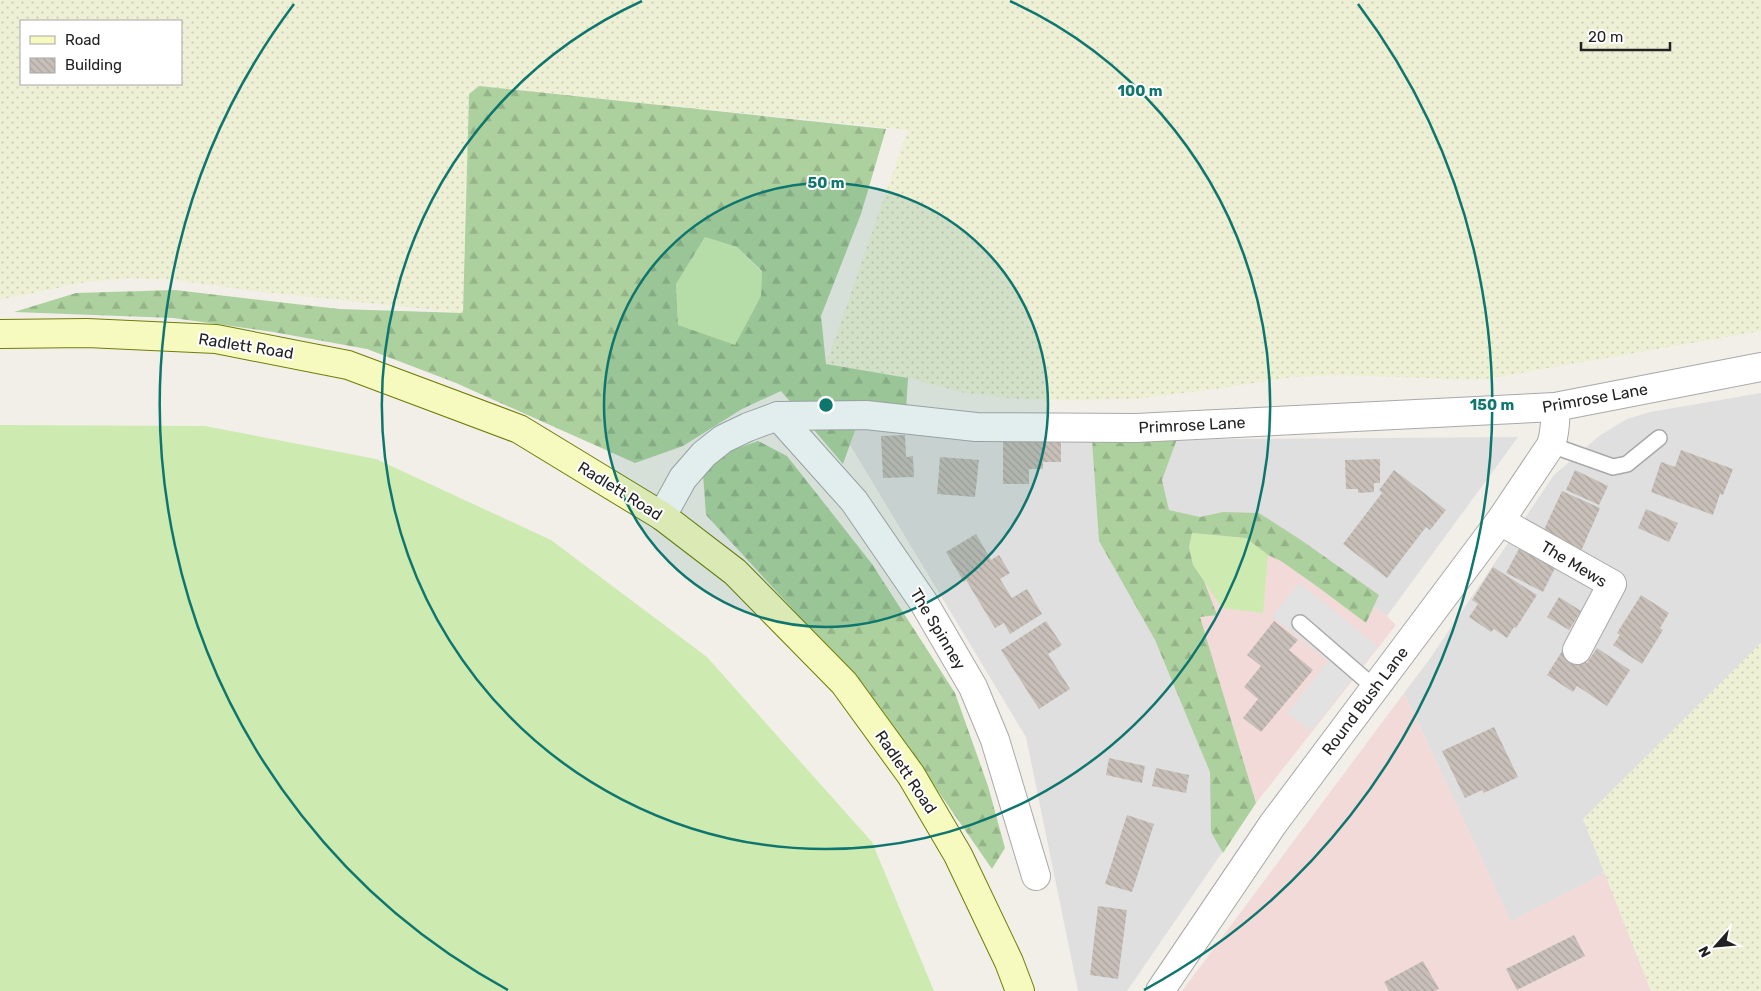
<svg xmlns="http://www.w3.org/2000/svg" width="1761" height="991" font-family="Rubik,sans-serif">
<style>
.residential{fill:#e0dfdf}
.commercial{fill:#f2dad9}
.farmland{fill:url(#farmland-dots);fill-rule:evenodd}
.grass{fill:#cdebb0}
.forest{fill:url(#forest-firs);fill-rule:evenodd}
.parking{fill:#e2e2e2}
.building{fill:url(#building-back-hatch)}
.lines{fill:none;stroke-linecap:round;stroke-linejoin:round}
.service-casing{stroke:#a9a9a9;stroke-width:18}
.minor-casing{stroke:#a9a9a9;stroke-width:30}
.tertiary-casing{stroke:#a9a9a9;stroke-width:30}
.secondary-casing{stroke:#707d05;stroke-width:30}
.service{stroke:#fff;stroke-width:15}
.minor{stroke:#fff;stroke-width:28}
.tertiary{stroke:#fff;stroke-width:28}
.secondary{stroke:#f7fabf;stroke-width:28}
.ring{fill:none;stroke:#0f766e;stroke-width:2.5}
.labels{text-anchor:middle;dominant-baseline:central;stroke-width:4;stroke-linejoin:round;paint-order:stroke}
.street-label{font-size:16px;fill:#222;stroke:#fff}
.centre{fill:#0f766e;stroke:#fff;stroke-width:2.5}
.ring-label{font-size:15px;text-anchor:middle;font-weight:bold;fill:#0f766e;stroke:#fff;stroke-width:4;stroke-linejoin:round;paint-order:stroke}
</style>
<defs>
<pattern id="farmland-dots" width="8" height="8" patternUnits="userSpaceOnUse" patternTransform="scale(1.25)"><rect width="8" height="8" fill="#eef0d5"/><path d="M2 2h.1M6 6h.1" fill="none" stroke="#ccceb7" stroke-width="1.8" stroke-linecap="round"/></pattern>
<pattern id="forest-firs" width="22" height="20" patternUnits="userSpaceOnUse" patternTransform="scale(1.25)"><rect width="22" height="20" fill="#add19e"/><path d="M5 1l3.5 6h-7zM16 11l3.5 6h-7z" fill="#95b388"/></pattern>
<pattern id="building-back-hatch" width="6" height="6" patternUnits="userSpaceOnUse" patternTransform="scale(1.25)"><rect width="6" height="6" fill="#c7bfb8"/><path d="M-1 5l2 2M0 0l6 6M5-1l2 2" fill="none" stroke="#aba49e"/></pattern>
</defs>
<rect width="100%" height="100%" fill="#f2efe9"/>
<!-- residential -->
<g class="residential">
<path d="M 1761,393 L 1761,643 L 1584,819 L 1605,873 L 1511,922 L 1404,693 L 1429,660 L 1554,475 L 1599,436 L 1627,419 L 1650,412 Z"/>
<path d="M 846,421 L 1086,440 L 1518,437 L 1387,616 L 1248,521 L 1172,526 L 1256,803 L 1127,991 L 1078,991 L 1026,737 L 841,430 Z"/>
</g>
<!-- commercial -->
<g class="commercial">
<path d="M 1248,521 L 1387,616 L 1396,625 L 1256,803 L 1172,526 Z"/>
<path d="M 1404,693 L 1511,921 L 1605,873 L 1651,991 L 1182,991 Z"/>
</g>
<!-- farmland -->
<g class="farmland">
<path d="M 0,0 L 1761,0 L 1761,331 L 1486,379 L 1452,379 L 1340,375 L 1293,377 L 1209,390 L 1134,399 L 1068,400 L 1017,399 L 965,393 L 908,378 L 826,364 L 908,130 L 479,86 L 469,94 L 463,313 L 255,291 L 174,280 L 131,278 L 86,282 L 14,297 L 0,299 ZM 21,21 L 181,21 L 181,84 L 21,84 Z"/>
<path d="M 1761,643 L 1761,991 L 1651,991 L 1583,819 Z"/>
</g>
<!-- grass -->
<g class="grass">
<path d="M 705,237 L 737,247 L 762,272 L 761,296 L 735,346 L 678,325 L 676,284 Z"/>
<path d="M 0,425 L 205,426 L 376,459 L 551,540 L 707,657 L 872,842 L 934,991 L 0,991 Z"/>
<path d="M 1192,533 L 1246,538 L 1268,555 L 1263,613 L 1222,608 L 1193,565 L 1189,547 Z"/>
</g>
<!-- forest -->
<g class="forest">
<path d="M 479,86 L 886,129 L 861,214 L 821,316 L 826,364 L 908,378 L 906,410 L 859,419 L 843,464 L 781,391 L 742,409 L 683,446 L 635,463 L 456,383 L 367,349 L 273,332 L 173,318 L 14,312 L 76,293 L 175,290 L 339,309 L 463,313 L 469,94 ZM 705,237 L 737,247 L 762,271 L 761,296 L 735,345 L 678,325 L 676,284 Z"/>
<path d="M 1177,439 L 1162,480 L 1169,510 L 1200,517 L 1223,512 L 1259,513 L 1301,540 L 1379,595 L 1366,623 L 1318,587 L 1281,561 L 1268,555 L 1246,538 L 1192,533 L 1189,547 L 1193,565 L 1204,581 L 1217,615 L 1200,617 L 1256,803 L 1223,853 L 1211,832 L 1210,772 L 1155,640 L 1099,541 L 1092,440 Z"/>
<path d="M 758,441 L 787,456 L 872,564 L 955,693 L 988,786 L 1005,848 L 992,869 L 888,719 L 814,632 L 706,515 L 703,474 L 719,455 Z"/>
</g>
<!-- parking -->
<path class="parking" d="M 1299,583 L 1378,646 L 1311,731 L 1287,713 L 1328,661 L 1272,616 Z"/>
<!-- building -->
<g class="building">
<path d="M 905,435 L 906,457 L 913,456 L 914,477 L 883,478 L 881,436 Z"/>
<path d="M 1003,441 L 1061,441 L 1061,462 L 1043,462 L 1043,469 L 1029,469 L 1029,484 L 1003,484 Z"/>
<path d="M 1681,450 L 1733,469 L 1723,495 L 1720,494 L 1713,515 L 1651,492 L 1661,462 L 1675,467 Z"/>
<path d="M 940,457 L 979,460 L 975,497 L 937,494 Z"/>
<path d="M 1380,459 L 1380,483 L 1374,483 L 1374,492 L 1358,493 L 1358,489 L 1346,489 L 1345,460 Z"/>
<path d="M 1394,470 L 1446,510 L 1430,530 L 1426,527 L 1387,578 L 1343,544 L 1382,493 L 1379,490 Z"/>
<path d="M 1575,470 L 1608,486 L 1599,505 L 1566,490 Z"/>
<path d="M 1562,491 L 1600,508 L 1581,551 L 1542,534 Z"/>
<path d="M 1646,509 L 1678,523 L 1669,542 L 1638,528 Z"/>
<path d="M 976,534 L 991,560 L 999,555 L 1010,573 L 1000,579 L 1012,598 L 1027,589 L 1042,614 L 1010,634 L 1004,623 L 995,628 L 966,580 L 964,582 L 946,552 Z"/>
<path d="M 1522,543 L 1558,562 L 1543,592 L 1506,573 Z"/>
<path d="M 1493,567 L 1537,595 L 1516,628 L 1514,627 L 1507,638 L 1494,629 L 1491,632 L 1469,617 L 1478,604 L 1472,600 Z"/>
<path d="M 1641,595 L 1669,613 L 1660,628 L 1663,630 L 1642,664 L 1613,645 L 1620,635 L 1617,633 Z"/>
<path d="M 1559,597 L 1581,611 L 1569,630 L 1547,617 Z"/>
<path d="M 1046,621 L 1062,645 L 1048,654 L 1070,689 L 1039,709 L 1001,650 Z"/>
<path d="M 1274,621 L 1298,640 L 1289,650 L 1313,670 L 1261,732 L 1243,718 L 1258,699 L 1244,687 L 1261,666 L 1247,655 Z"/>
<path d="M 1564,648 L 1587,663 L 1597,648 L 1630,670 L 1607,706 L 1577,686 L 1573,692 L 1547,675 Z"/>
<path d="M 1494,727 L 1518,777 L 1484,793 L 1482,790 L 1465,798 L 1442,751 Z"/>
<path d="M 1109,758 L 1145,766 L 1142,783 L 1106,775 Z"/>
<path d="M 1156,768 L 1189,775 L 1186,793 L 1152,786 Z"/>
<path d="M 1127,815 L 1154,824 L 1132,892 L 1105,884 Z"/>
<path d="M 1098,906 L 1127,910 L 1118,979 L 1090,975 Z"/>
<path d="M 1574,935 L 1585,956 L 1517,990 L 1506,969 Z"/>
<path d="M 1423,961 L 1439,989 L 1434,991 L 1389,991 L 1384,982 Z"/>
</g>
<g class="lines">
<defs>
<g id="service">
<path d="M 1551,445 L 1613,467 L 1627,464 L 1659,438"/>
<path d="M 1300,623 L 1375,688"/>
</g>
<g id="minor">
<path d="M 778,416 L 854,501 L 924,603 L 973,687 L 995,740 L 1036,876"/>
<path d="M 1500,521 L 1612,584 L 1577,650"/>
</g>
<g id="tertiary">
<path d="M 662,516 L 683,478 L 704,454 L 723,439 L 748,427 L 778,416 L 866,415 L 976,427 L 1136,428 L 1555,407 L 1761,367"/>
<path d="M 1160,991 L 1273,824 L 1500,521 L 1551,445 C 1555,432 1556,421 1555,407"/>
</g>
<path id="secondary" d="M 0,334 L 87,333 L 216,339 L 348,365 L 519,429 L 662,516 L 735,572 L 844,683 L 911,775 L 958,855 L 1009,962 L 1020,991"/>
</defs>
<!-- service casing -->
<use href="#service" class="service-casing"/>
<!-- minor casing -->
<use href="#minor" class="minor-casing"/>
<!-- tertiary casing -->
<use href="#tertiary" class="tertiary-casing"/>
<!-- secondary casing -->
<use href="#secondary" class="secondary-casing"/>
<!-- service -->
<use href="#service" class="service"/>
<!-- minor -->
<use href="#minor" class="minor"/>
<!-- tertiary -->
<use href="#tertiary" class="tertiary"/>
<!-- secondary -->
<use href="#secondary" class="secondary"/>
</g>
<!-- distance rings -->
<circle cx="826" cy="405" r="222" fill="#0f766e" fill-opacity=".12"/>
<g class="ring">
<circle cx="826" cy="405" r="222"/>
<path d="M1010 1A444 444 0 1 1 642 1"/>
<path d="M508 990A666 666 0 0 1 294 4M1358 4A666 666 0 0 1 1144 990"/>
</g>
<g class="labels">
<!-- street labels -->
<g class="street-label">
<text transform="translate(246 346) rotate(9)">Radlett Road</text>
<text transform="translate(1595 398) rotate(-10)">Primrose Lane</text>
<text transform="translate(1192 425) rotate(-3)">Primrose Lane</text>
<text transform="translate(620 491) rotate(32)">Radlett Road</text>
<text transform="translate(1574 564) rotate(31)">The Mews</text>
<text transform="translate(938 629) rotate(59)">The Spinney</text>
<text transform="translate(1365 701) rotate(-53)">Round Bush Lane</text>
<text transform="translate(906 772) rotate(56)">Radlett Road</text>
</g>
</g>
<circle cx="826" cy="405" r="8" class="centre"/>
<g class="ring-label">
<text x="1140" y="96">100 m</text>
<text x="826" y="188">50 m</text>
<text x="1492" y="410">150 m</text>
</g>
<!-- legend -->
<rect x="20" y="20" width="162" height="65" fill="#ffffff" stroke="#a7a7a7"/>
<rect x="30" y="36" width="25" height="8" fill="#f7fabf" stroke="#a7a7a7"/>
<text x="65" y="45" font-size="15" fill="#222222">Road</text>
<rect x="30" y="58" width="25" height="15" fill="url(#building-back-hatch)" stroke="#a7a7a7"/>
<text x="65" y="70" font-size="15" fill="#222222">Building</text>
<!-- north arrow -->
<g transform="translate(1716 946) rotate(243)" stroke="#ffffff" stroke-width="4" paint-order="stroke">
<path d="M0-4L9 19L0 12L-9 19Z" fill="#222222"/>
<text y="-8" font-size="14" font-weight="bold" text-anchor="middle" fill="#222222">N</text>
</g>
<!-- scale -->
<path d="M1581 42v8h89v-8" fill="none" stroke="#222222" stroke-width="2.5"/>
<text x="1588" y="42" font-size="15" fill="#222222" stroke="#ffffff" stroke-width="4" paint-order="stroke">20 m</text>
</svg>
